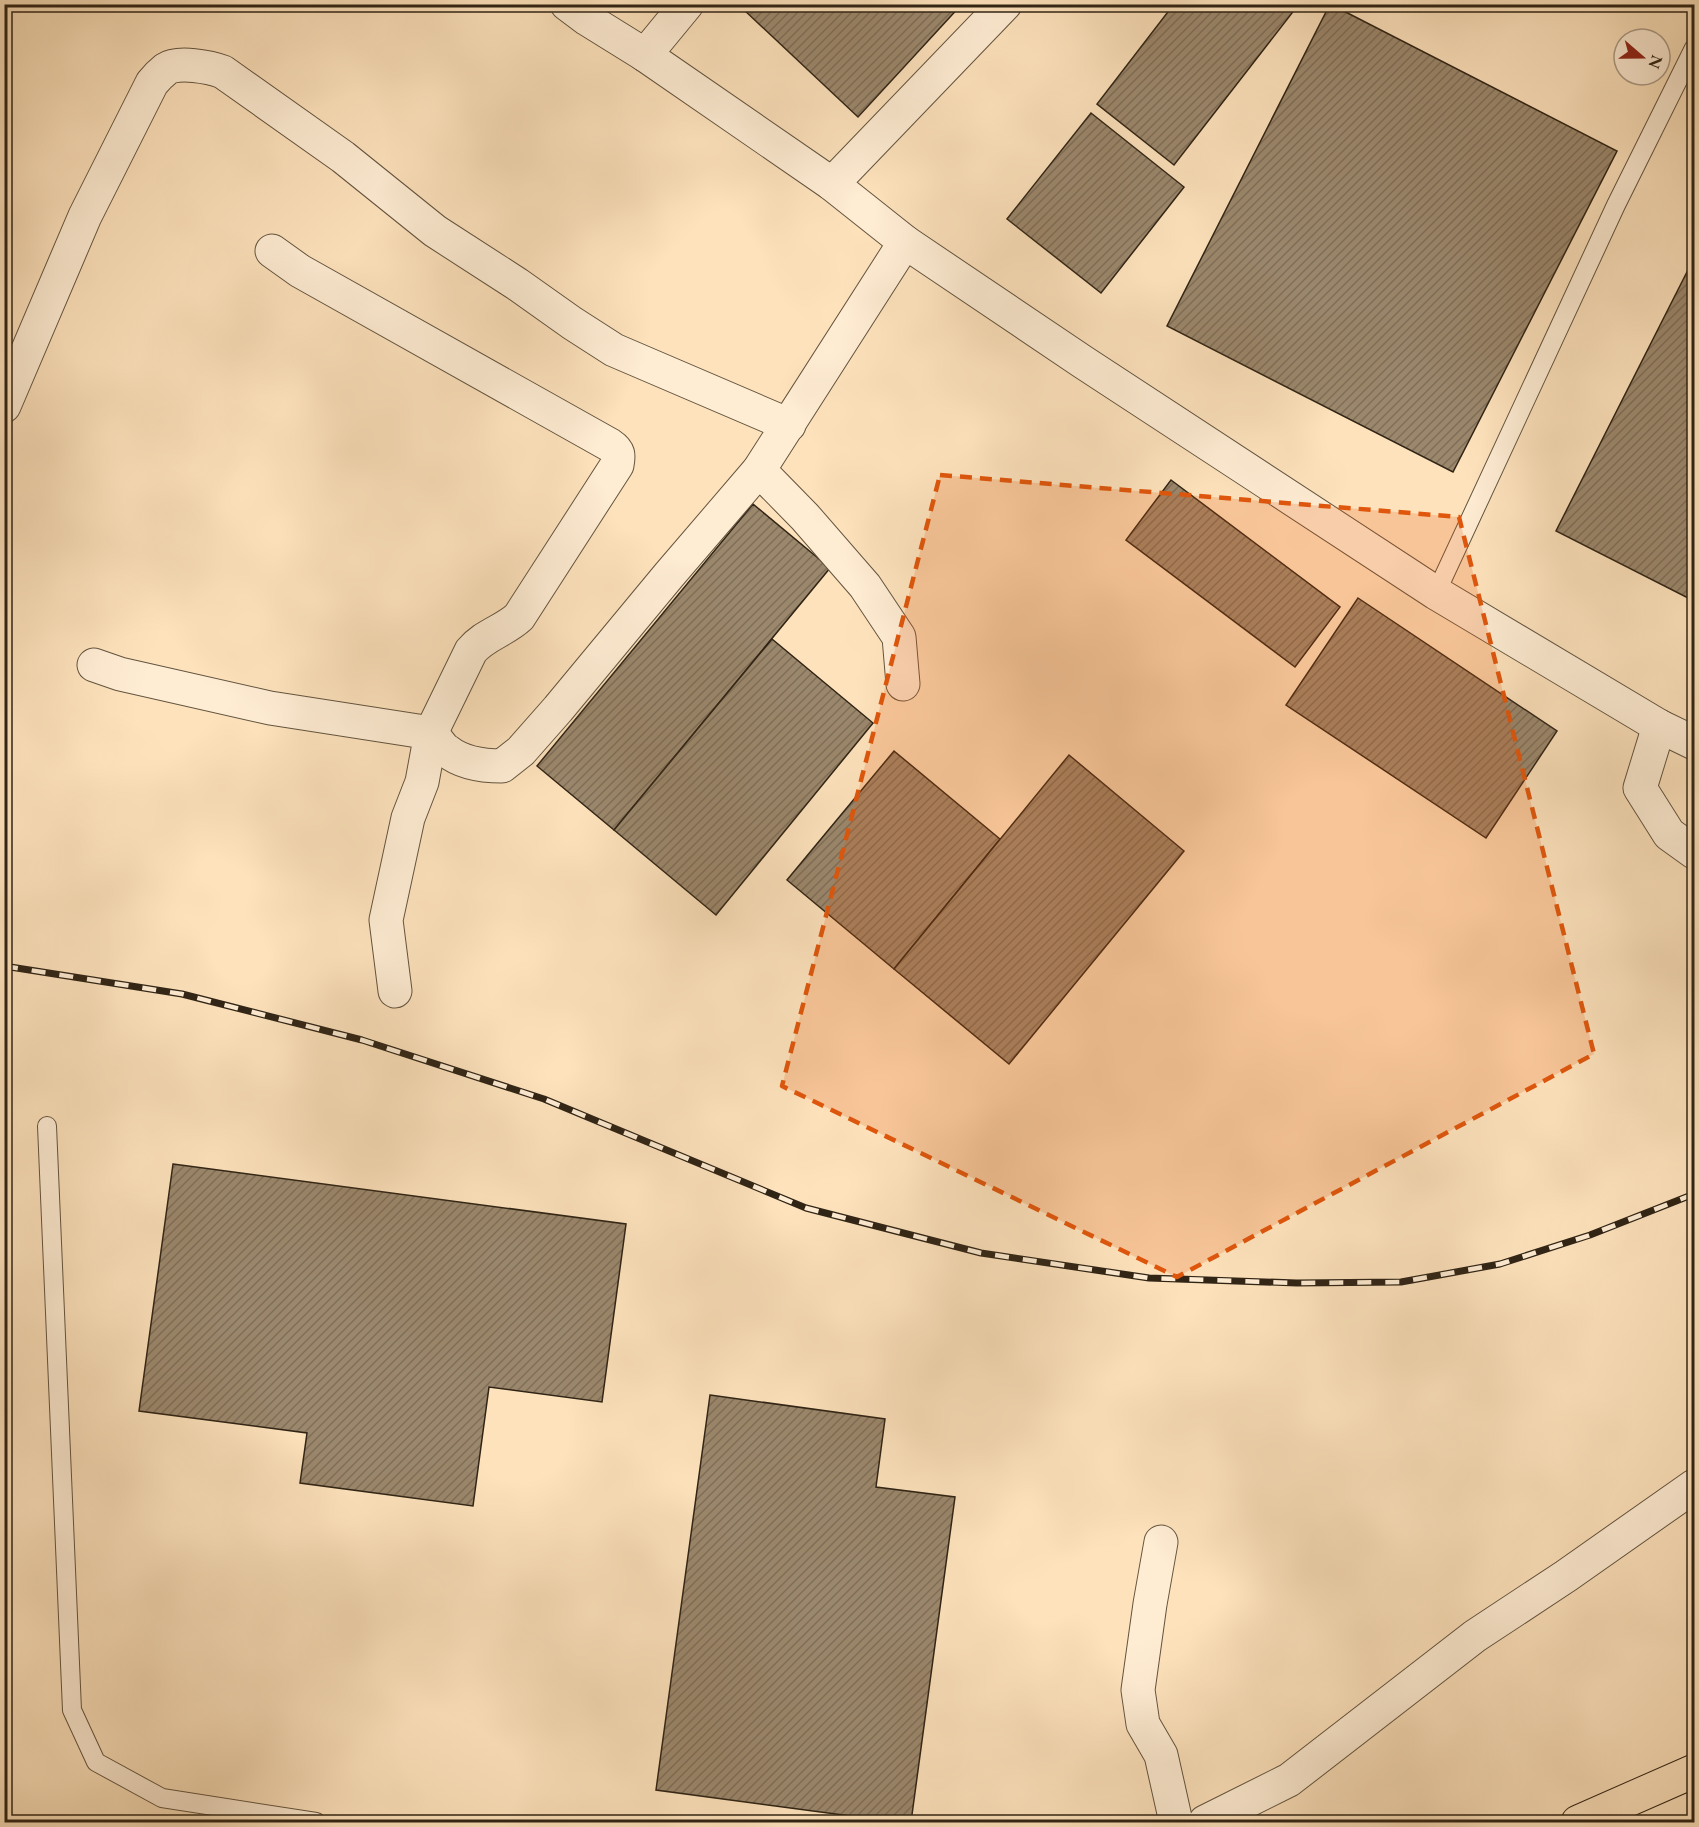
<svg xmlns="http://www.w3.org/2000/svg" width="1699" height="1827" font-family="'EB Garamond',serif">
<style>
.building{fill:url(#building-hatch);stroke:#302415;stroke-width:1.5}
.lines{fill:none;stroke-linecap:round;stroke-linejoin:round}
.lane-casing{stroke:#63543f;stroke-width:20}
.street-casing{stroke:#63543f;stroke-width:35}
.highway-casing{stroke:#302415;stroke-width:35}
.lane{stroke:#feecd3;stroke-width:18}
.street{stroke:#feecd3;stroke-width:33}
.highway{stroke:#fde2bc;stroke-width:33}
.rail-casing{stroke:#302415;stroke-width:7}
.rail{stroke:#feecd3;stroke-width:4.5;stroke-dasharray:14;stroke-linecap:butt}
.marked{fill:#df560c;fill-opacity:0.2;stroke:#df560c;stroke-width:4.5;stroke-dasharray:12 8;stroke-linejoin:round}
</style>
<defs>
<pattern id="building-hatch" width="6" height="6" patternUnits="userSpaceOnUse" patternTransform="scale(1.5)"><rect width="6" height="6" fill="#9b876c"/><path d="M-1 1l2-2M0 6l6-6M5 7l2-2" fill="none" stroke="#7f6e58"/></pattern>
</defs>
<rect width="100%" height="100%" fill="#fde2bc"/>
<filter id="stains"><feTurbulence type="fractalNoise" baseFrequency=".00333" numOctaves="4"/><feColorMatrix values="0 0 0 0 .2 0 0 0 0 .09 0 0 0 0 .02 0 0 0 .5 -.17"/></filter>
<radialGradient id="worn" r=".72"><stop offset=".6" stop-color="#630" stop-opacity="0"/><stop offset="1" stop-color="#630" stop-opacity=".3"/></radialGradient>
<!-- building -->
<g class="building">
<path d="M 747,4 L 962,4 L 858,117 L 743,9 Z"/>
<path d="M 1174,4 L 1299,4 L 1174,165 L 1097,104 Z"/>
<path d="M 1330,4 L 1617,151 L 1453,472 L 1167,326 Z"/>
<path d="M 1091,113 L 1184,187 L 1101,293 L 1007,219 Z"/>
<path d="M 1694,258 L 1694,601 L 1556,531 Z"/>
<path d="M 1171,480 L 1340,607 L 1295,667 L 1126,540 Z"/>
<path d="M 753,504 L 830,568 L 614,830 L 537,766 Z"/>
<path d="M 1358,598 L 1557,731 L 1486,838 L 1286,705 Z"/>
<path d="M 772,639 L 873,723 L 716,915 L 614,830 Z"/>
<path d="M 894,751 L 1000,839 L 894,969 L 787,880 Z"/>
<path d="M 1069,755 L 1184,851 L 1009,1064 L 894,969 Z"/>
<path d="M 173,1164 L 626,1224 L 602,1402 L 489,1387 L 473,1506 L 300,1483 L 307,1433 L 139,1411 Z"/>
<path d="M 710,1395 L 885,1419 L 876,1487 L 955,1497 L 911,1822 L 896,1822 L 656,1790 Z"/>
</g>
<g class="lines">
<defs>
<g id="lane">
<path d="M 1436,593 L 1616,205 L 1694,48"/>
<path d="M 47,1126 L 72,1710 L 96,1762 L 162,1798 L 316,1822"/>
</g>
<g id="street">
<path d="M 567,4 L 587,19 L 645,55 L 832,184 L 905,242 L 1083,362 L 1436,593 L 1659,726 L 1694,743"/>
<path d="M 645,55 L 687,4"/>
<path d="M 832,184 L 1005,4"/>
<path d="M 272,251 L 300,271 L 610,445 C 619,451 619,455 617,465 L 519,617 C 504,631 484,635 471,651 L 431,733 L 422,782 L 408,818 L 386,920 L 395,991"/>
<path d="M 4,406 L 85,216 L 152,83 C 156,78 161,73 166,69 C 178,61 210,67 223,72 L 343,157 L 435,231 L 517,284 L 572,323 L 614,350 L 789,425"/>
<path d="M 759,470 L 805,517 L 865,586 L 899,637 L 903,684"/>
<path d="M 94,665 L 120,674 L 270,708 L 431,733 C 436,738 442,748 447,751 C 462,763 483,766 502,766 L 521,751 L 558,709 L 669,575 L 759,470 L 905,242"/>
<path d="M 1659,726 L 1640,788 L 1669,834 L 1694,852"/>
<path d="M 1161,1542 L 1150,1604 L 1138,1690 L 1143,1724 L 1161,1755 L 1176,1822"/>
<path d="M 1205,1822 L 1289,1780 L 1475,1636 L 1566,1576 L 1694,1486"/>
</g>
<path id="highway" d="M 1578,1822 L 1694,1771"/>
</defs>
<!-- lane casing -->
<use href="#lane" class="lane-casing"/>
<!-- street casing -->
<use href="#street" class="street-casing"/>
<!-- highway casing -->
<use href="#highway" class="highway-casing"/>
<!-- lane -->
<use href="#lane" class="lane"/>
<!-- street -->
<use href="#street" class="street"/>
<!-- highway -->
<use href="#highway" class="highway"/>
<defs>
<path id="rail" d="M 4,966 L 182,994 L 362,1040 L 544,1099 L 806,1208 L 981,1253 L 1149,1278 L 1297,1283 L 1401,1282 L 1500,1264 L 1590,1235 L 1694,1194"/>
</defs>
<!-- rail casing -->
<use href="#rail" class="rail-casing"/>
<!-- rail -->
<use href="#rail" class="rail"/>
</g>
<!-- marked area -->
<path class="marked" d="M 940,475 L 1459,517 L 1594,1054 L 1177,1277 L 782,1086 Z"/>
<!-- margin -->
<rect width="1699" height="1827" fill="none" stroke="#fde2bc" stroke-width="24"/>
<rect x="6" y="6" width="1687" height="1815" fill="none" stroke="#302415" stroke-width="3"/>
<rect x="12" y="12" width="1675" height="1803" fill="none" stroke="#302415" stroke-width="1.5"/>
<!-- north arrow -->
<g transform="translate(1642 57) rotate(110)"><circle r="28" fill="#feecd3" stroke="#ac9c87" stroke-width="1.5"/>
<path d="M0-4.5L10 22L0 15L-10 22Z" fill="#8f2418"/>
<text y="-9" font-size="16" font-weight="bold" text-anchor="middle" fill="#302415">N</text>
</g>
<rect width="100%" height="100%" filter="url(#stains)"/>
<rect width="100%" height="100%" fill="url(#worn)"/>
</svg>
